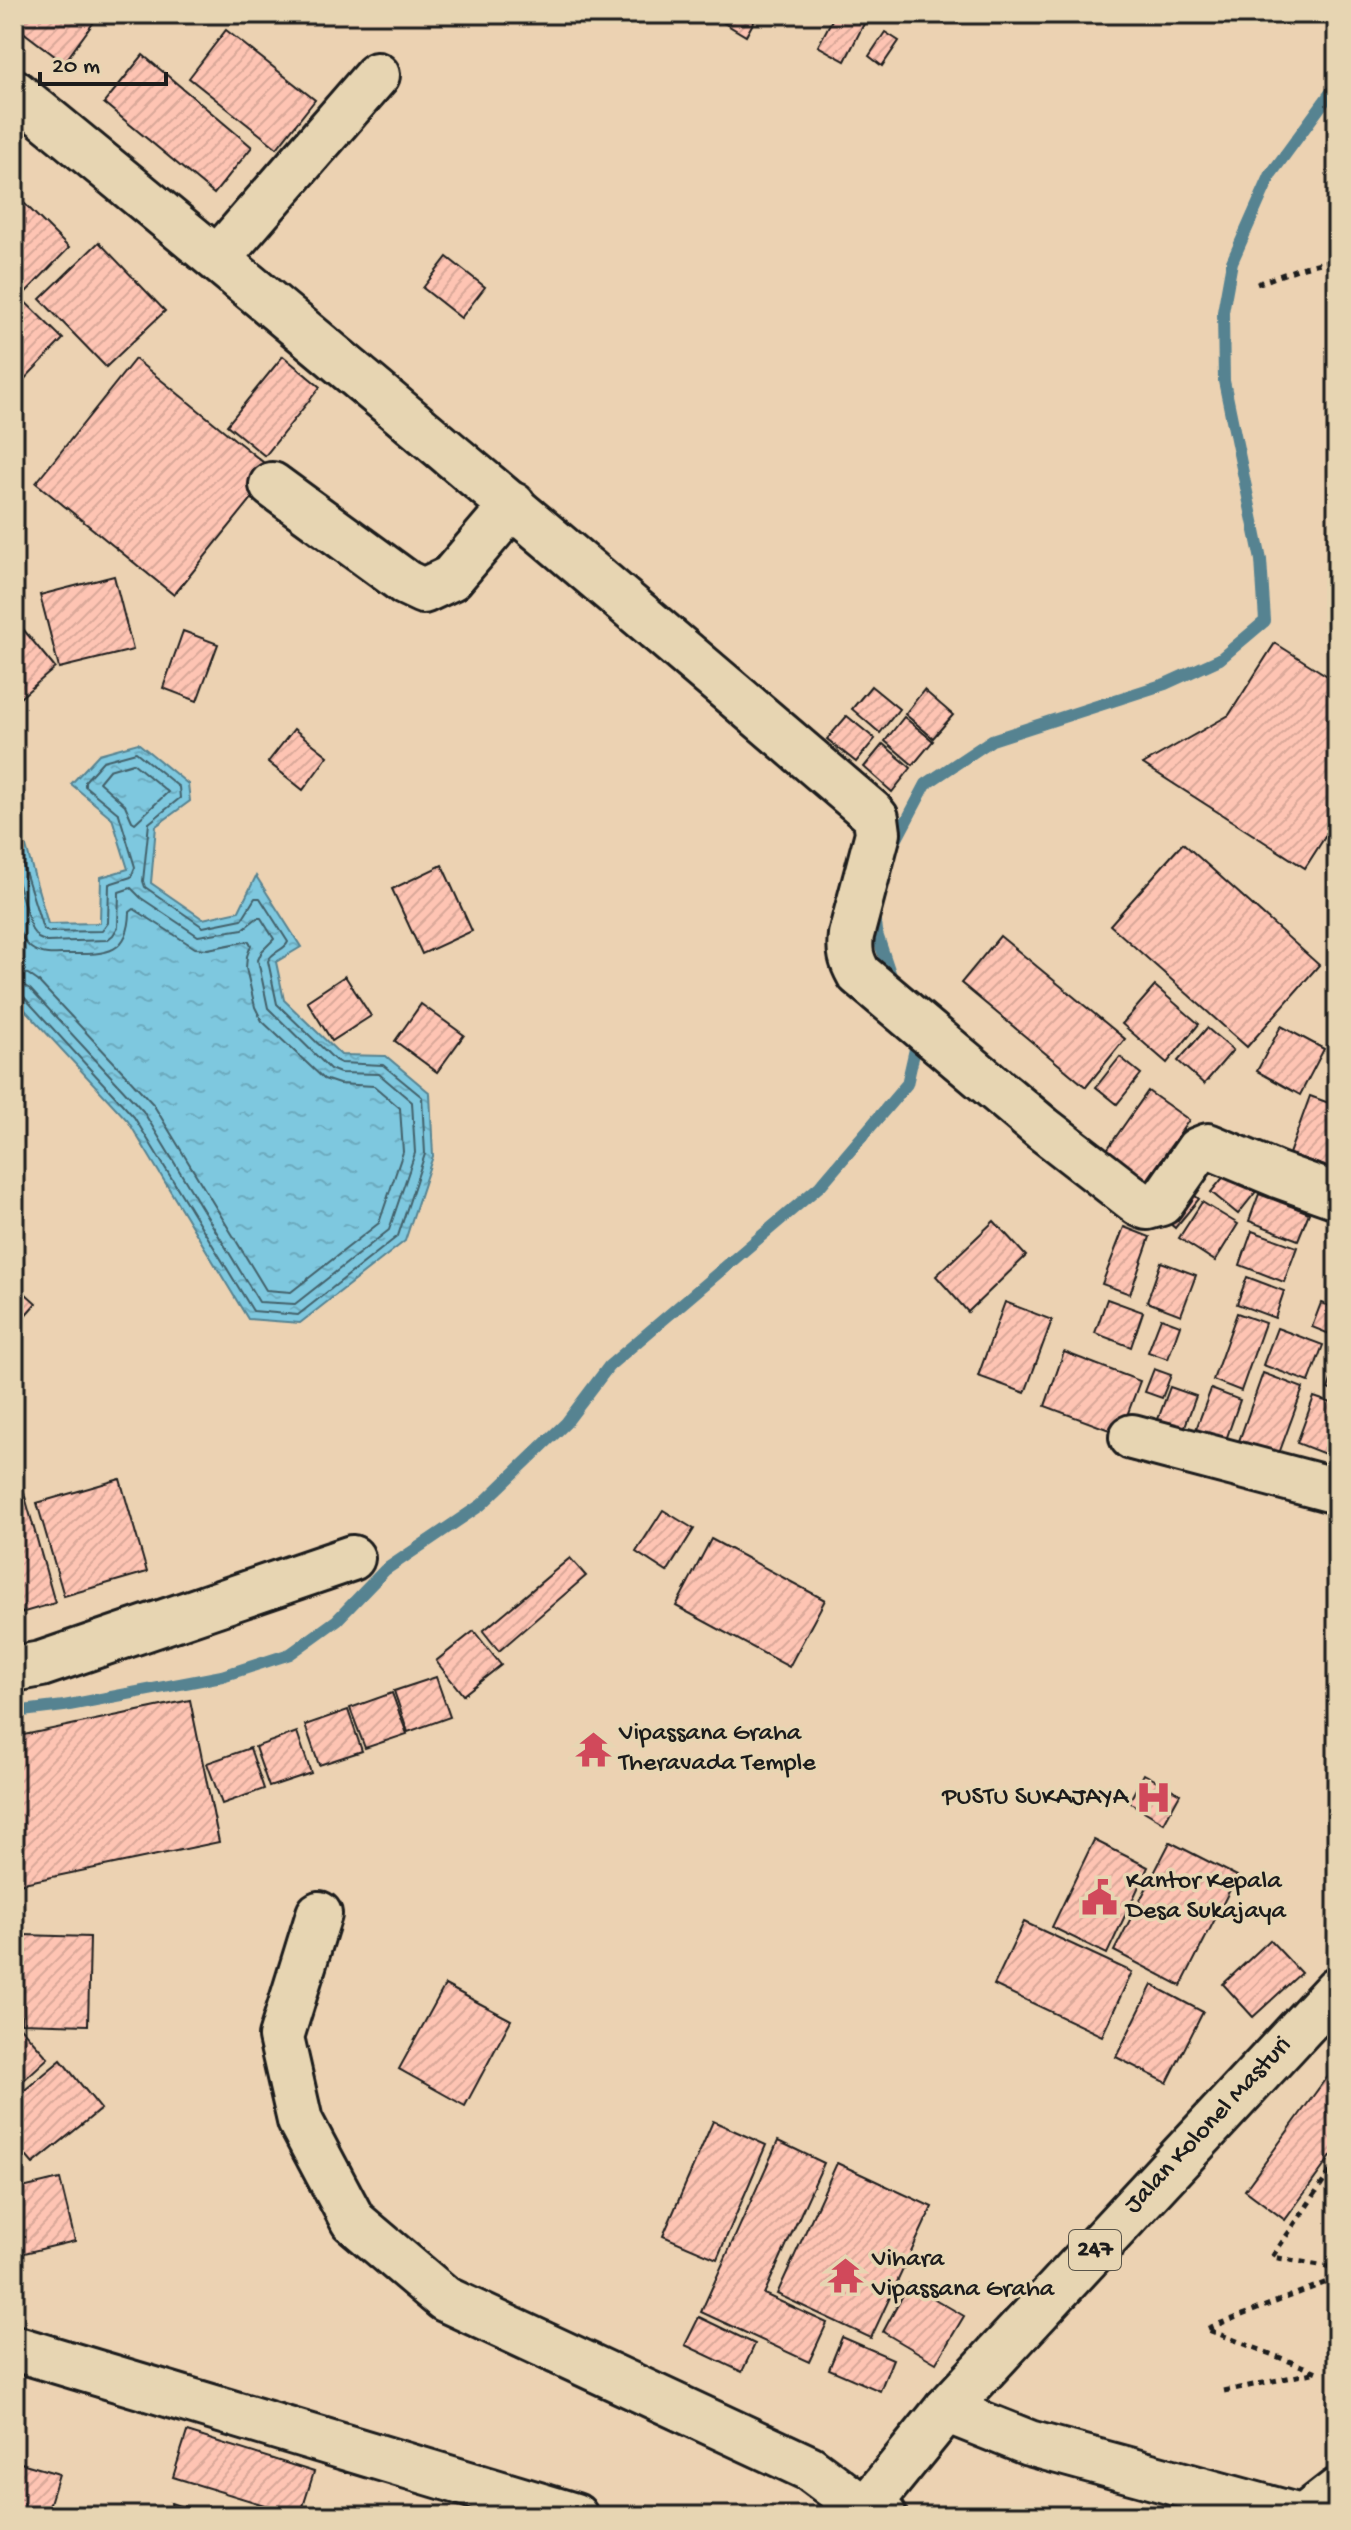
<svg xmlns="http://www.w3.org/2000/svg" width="1351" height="2530" font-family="'Gochi Hand',sans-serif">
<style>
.water{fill:url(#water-ripples);stroke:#578391;stroke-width:2}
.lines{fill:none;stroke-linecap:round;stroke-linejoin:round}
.shore{stroke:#43616a;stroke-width:2}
.stream{stroke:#578391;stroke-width:12}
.building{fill:url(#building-hatch);stroke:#1c1c1c;stroke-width:2}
.minor-casing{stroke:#1c1c1c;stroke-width:50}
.major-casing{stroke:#1c1c1c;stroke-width:50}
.path{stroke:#1c1c1c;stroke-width:5;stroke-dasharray:6 6;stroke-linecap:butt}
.minor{stroke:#e7d5b2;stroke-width:44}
.major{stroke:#e7d5b2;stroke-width:44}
.labels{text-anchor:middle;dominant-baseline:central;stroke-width:7;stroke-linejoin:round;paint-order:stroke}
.shield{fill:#e7d5b2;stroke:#595449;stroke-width:2}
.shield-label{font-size:24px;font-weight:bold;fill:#1c1c1c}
.poi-label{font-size:26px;fill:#1c1c1c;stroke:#e7d5b2;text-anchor:start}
.street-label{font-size:26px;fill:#1c1c1c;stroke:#e7d5b2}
</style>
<defs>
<pattern id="water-ripples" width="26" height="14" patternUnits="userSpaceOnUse" patternTransform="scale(2)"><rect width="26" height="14" fill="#7ec8df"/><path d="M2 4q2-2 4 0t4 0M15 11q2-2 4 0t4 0" fill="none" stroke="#6cabbf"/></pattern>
<pattern id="building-hatch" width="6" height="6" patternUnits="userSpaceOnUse" patternTransform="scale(2)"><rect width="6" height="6" fill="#fec4b3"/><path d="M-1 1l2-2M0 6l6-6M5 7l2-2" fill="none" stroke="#d9a899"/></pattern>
</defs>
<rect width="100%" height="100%" fill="#ecd2b2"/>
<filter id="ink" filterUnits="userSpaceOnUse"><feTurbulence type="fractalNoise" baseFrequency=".0125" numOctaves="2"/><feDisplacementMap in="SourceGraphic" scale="16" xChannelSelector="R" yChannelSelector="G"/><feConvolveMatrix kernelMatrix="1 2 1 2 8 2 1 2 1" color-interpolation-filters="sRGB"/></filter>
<g filter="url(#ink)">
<!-- water -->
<path class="water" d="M 138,743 L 188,784 L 190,801 L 156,826 L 151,883 L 203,919 L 239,911 L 256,876 L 301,947 L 276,962 L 284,1000 L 341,1055 L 386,1056 L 430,1093 L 433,1156 L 405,1241 L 300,1323 L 248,1319 L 128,1121 L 14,998 L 14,834 L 25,843 L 48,924 L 100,923 L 101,877 L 128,869 L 112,818 L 71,784 L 99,754 Z"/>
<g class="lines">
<!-- shore -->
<g class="shore">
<path d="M 133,763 L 168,792 L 135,823 L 132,821 L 125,805 L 99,782 L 109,770 Z"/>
<path d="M 14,845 L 18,849 L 43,929 L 49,932 L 102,931 L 108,923 L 109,884 L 131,877 L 135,867 L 119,814 L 85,786 L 85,781 L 103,761 L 136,752 L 179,787 L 180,798 L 149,823 L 143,881 L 145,887 L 203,927 L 242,919 L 255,898 L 260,898 L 288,942 C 284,951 272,951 268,961 L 277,1004 L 335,1060 L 341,1063 L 383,1065 L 422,1097 L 425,1154 L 398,1236 L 298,1315 L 253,1311 L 134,1117 L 23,996 L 14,994"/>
<path d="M 14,871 L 32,930 L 38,938 L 47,942 L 107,940 L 113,935 L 118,927 L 119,892 L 131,888 L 141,898 L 198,936 L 243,929 L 257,918 L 261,918 L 274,939 L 262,951 L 258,960 L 268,1008 L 330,1069 L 340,1073 L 379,1074 L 412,1102 L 415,1153 L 389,1230 L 295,1304 L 259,1302 L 143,1111 L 30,989 L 23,985 L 14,984"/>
<path d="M 14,914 C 18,926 20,940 31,948 C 42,956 55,954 68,954 C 104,954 129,956 130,912 L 134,909 L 195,948 L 208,949 L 249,941 L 251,945 L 247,956 L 246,968 L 255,1007 L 262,1021 L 324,1079 L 339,1084 L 374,1086 L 400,1108 L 403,1152 L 379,1223 L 291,1292 L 266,1290 L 153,1104 L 38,981 L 28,974 L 14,972"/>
</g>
<!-- stream -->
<g class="stream">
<path d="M 892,848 L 926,784 L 992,740 L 1165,684 L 1220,659 L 1265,621 L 1261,560 L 1224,381 L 1223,312 L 1232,262 L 1271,174 L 1337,84"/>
<path d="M 874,911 L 876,931 L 894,985"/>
<path d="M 14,1712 L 64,1706 L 222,1676 L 290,1654 L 337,1620 L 385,1570 L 481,1505 L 566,1423 L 609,1366 L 820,1186 L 907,1084 L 915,1049 L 911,1037"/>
</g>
</g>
<!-- building -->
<g class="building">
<path d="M 16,14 L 89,14 L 96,19 L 64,63 L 14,25 Z"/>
<path d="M 709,14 L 758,14 L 746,36 Z"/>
<path d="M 835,14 L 869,14 L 845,61 L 818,46 Z"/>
<path d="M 226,30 L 315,100 L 277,148 L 189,78 Z"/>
<path d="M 885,32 L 899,41 L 882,66 L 869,56 Z"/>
<path d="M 143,55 L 252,147 L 214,194 L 104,103 Z"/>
<path d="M 14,163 L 24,171 L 14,184 Z"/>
<path d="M 17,196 L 69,248 L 26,292 L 14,280 L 14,199 Z"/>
<path d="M 99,242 L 165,311 L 106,367 L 40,299 Z"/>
<path d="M 447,257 L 485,287 L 461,318 L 423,288 Z"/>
<path d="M 14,291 L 63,339 L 14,390 Z"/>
<path d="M 283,356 L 320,387 L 265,456 L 227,425 Z"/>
<path d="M 135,359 L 274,471 L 174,595 L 36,483 Z"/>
<path d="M 114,576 L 133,650 L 59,668 L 40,595 Z"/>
<path d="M 14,618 L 55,668 L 14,703 Z"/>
<path d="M 183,631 L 218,644 L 197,701 L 163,688 Z"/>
<path d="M 1275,643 L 1337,682 L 1337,818 L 1305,868 L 1143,764 L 1229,715 Z"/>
<path d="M 871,686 L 899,709 L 880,733 L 852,709 Z"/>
<path d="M 924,690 L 953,715 L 933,738 L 905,714 Z"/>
<path d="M 847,716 L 875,739 L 856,762 L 827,739 Z"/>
<path d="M 904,717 L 933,741 L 913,765 L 885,741 Z"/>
<path d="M 294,729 L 328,756 L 303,790 L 268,762 Z"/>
<path d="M 883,744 L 911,768 L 892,792 L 864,767 Z"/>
<path d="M 1183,843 L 1319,965 L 1247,1047 L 1110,925 Z"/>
<path d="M 442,865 L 472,931 L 422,954 L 392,889 Z"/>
<path d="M 1000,936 L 1125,1039 L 1086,1087 L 961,983 Z"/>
<path d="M 345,976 L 371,1016 L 332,1041 L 307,1001 Z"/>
<path d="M 1155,986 L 1199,1024 L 1167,1063 L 1122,1024 Z"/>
<path d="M 421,1004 L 464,1035 L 437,1072 L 395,1041 Z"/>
<path d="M 1281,1026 L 1324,1049 L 1300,1095 L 1257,1071 Z"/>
<path d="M 1207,1028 L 1233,1050 L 1204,1084 L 1178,1061 Z"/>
<path d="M 1120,1057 L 1141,1074 L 1117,1104 L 1096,1087 Z"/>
<path d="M 1148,1091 L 1189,1120 L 1147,1180 L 1106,1151 Z"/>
<path d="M 1310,1096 L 1337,1106 L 1337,1151 L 1331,1168 L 1289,1154 Z"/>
<path d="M 1231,1168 L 1258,1189 L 1238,1214 L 1211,1192 Z"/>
<path d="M 1185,1188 L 1199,1199 L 1175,1228 L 1162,1217 Z"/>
<path d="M 1259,1194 L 1309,1213 L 1298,1240 L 1249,1221 Z"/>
<path d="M 1202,1202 L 1238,1224 L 1215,1261 L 1179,1238 Z"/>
<path d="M 994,1221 L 1026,1256 L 968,1312 L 936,1276 Z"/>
<path d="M 1124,1227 L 1150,1237 L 1130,1294 L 1102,1284 Z"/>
<path d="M 1252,1231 L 1297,1247 L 1284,1282 L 1240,1265 Z"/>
<path d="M 1161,1262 L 1196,1275 L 1181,1315 L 1147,1302 Z"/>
<path d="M 1247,1277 L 1284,1291 L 1275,1318 L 1237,1304 Z"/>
<path d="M 14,1283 L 36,1303 L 14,1328 Z"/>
<path d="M 1107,1299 L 1143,1312 L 1131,1347 L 1095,1333 Z"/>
<path d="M 1005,1302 L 1052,1320 L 1025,1393 L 978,1376 Z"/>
<path d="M 1321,1303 L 1337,1309 L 1337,1337 L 1312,1327 Z"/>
<path d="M 1237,1313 L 1265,1323 L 1241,1391 L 1213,1380 Z"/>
<path d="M 1161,1318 L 1180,1325 L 1168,1359 L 1148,1352 Z"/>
<path d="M 1277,1328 L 1323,1345 L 1309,1382 L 1263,1365 Z"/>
<path d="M 1064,1352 L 1140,1381 L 1120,1434 L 1045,1406 Z"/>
<path d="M 1337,1363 L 1337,1392 L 1328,1389 Z"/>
<path d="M 1154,1369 L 1171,1375 L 1162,1398 L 1145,1392 Z"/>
<path d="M 1263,1373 L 1303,1388 L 1277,1459 L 1238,1444 Z"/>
<path d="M 1170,1387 L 1196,1396 L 1180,1440 L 1154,1430 Z"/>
<path d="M 1211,1389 L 1240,1400 L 1221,1454 L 1191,1443 Z"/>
<path d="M 1314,1397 L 1337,1405 L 1337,1420 L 1325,1454 L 1297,1443 Z"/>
<path d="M 20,1479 L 55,1603 L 14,1615 L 14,1481 Z"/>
<path d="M 120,1479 L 147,1572 L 64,1596 L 37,1503 Z"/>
<path d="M 663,1510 L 694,1529 L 667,1572 L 636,1552 Z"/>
<path d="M 711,1539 L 825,1600 L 789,1667 L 676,1606 Z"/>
<path d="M 570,1558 L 586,1576 L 499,1651 L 483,1631 Z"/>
<path d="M 474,1631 L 501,1665 L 463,1695 L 436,1661 Z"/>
<path d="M 436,1677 L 450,1717 L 408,1732 L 394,1691 Z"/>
<path d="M 392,1693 L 407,1734 L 365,1748 L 350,1708 Z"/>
<path d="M 190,1700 L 219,1842 L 14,1885 L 14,1737 Z"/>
<path d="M 348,1710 L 362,1751 L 319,1765 L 305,1725 Z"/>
<path d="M 297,1732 L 311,1773 L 269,1787 L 255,1747 Z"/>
<path d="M 250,1748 L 264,1789 L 222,1804 L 207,1763 Z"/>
<path d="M 1144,1774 L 1180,1794 L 1164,1823 L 1129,1802 Z"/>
<path d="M 1094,1840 L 1148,1867 L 1107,1954 L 1052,1927 Z"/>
<path d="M 1170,1842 L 1237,1876 L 1181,1986 L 1114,1951 Z"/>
<path d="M 1024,1922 L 1132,1972 L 1102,2036 L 994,1985 Z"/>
<path d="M 23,1935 L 90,1937 L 88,2025 L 21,2023 Z"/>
<path d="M 1270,1940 L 1301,1973 L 1253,2017 L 1223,1984 Z"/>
<path d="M 445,1985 L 511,2020 L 465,2106 L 399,2069 Z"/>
<path d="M 1152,1985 L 1203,2012 L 1167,2083 L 1116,2057 Z"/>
<path d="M 14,2020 L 48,2058 L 14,2089 Z"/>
<path d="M 61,2060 L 101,2109 L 33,2164 L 14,2142 L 14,2099 Z"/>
<path d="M 1337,2063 L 1337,2148 L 1285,2220 L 1245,2190 Z"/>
<path d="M 713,2121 L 766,2145 L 717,2259 L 663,2236 Z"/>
<path d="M 778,2141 L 824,2163 L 764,2294 L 827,2323 L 809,2362 L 701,2312 Z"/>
<path d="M 837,2163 L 932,2207 L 871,2338 L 777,2294 Z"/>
<path d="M 60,2179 L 75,2241 L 16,2255 L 14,2190 Z"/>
<path d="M 909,2284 L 964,2316 L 936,2363 L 883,2332 Z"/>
<path d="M 699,2317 L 755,2344 L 742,2372 L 685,2345 Z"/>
<path d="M 842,2337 L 893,2359 L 880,2391 L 829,2369 Z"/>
<path d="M 187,2432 L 314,2472 L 300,2516 L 173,2477 Z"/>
<path d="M 14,2461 L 59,2474 L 46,2516 L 14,2516 Z"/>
<path d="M 171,2503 L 209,2516 L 173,2516 Z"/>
</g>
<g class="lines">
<defs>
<g id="minor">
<path d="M 14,92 C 303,328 588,569 871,812 L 876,818 L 878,833 L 851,935 C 849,951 851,960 859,974 L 1042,1128 L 1140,1204 L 1147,1207 L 1161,1203 L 1198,1150 L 1208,1146 L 1278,1175 L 1337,1196"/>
<path d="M 218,258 L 377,75"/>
<path d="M 272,485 L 406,583 L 423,591 L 451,578 L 513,505"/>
<path d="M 1132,1437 L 1337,1491"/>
<path d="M 14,1669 L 41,1664 L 352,1558"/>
<path d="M 319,1914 L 281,2037 L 300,2121 L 353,2221 L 445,2299 L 809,2468 L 864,2509 L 884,2516"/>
<path d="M 14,2348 L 575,2516"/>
<path d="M 946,2410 L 1029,2443 L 1297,2516"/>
<path d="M 1305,2516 L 1337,2491"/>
</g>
<path id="major" d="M 860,2516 L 946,2410 L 1337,1989"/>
</defs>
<!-- minor casing -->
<use href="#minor" class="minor-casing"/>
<!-- major casing -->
<use href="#major" class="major-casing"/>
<!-- path -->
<g class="path">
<path d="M 1257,284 L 1300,268 L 1337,259"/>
<path d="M 1337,2162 L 1272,2257 L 1337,2268"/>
<path d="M 1224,2391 L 1317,2372 L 1206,2329 L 1337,2278"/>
</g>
<!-- minor -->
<use href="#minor" class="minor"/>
<!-- major -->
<use href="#major" class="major"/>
</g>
</g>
<!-- icons -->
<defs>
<symbol id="temple-bare" viewBox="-9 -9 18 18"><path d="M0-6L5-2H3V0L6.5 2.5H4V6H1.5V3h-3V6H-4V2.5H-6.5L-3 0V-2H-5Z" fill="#d1495b" stroke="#e7d5b2" stroke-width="2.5" paint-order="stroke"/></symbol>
<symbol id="hospital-bare" viewBox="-9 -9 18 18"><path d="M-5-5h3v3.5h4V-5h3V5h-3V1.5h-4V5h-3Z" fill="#d1495b" stroke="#e7d5b2" stroke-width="2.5" paint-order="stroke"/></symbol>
<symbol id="civic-bare" viewBox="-9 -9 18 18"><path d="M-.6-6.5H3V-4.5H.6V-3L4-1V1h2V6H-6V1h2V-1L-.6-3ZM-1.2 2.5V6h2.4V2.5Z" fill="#d1495b" stroke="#e7d5b2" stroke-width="2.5" paint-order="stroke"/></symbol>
</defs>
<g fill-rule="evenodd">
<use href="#temple-bare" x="568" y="1724" width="51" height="51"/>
<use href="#hospital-bare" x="1128" y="1772" width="51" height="51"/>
<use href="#civic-bare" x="1074" y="1872" width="51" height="51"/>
<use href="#temple-bare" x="820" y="2250" width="51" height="51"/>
</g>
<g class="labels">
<!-- shield labels -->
<rect class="shield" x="1069" y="2230" width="52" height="40" rx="6"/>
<g class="shield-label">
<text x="1095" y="2250">247</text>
</g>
<!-- poi labels -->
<g class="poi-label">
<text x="619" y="1734">Vipassana Graha<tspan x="619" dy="30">Theravada Temple</tspan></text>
<text x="1128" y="1798" text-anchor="end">PUSTU SUKAJAYA</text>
<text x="1126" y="1882">Kantor Kepala<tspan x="1126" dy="30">Desa Sukajaya</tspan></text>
<text x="872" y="2260">Vihara<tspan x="872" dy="30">Vipassana Graha</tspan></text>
</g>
<!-- street labels -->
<g class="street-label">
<text transform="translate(1209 2126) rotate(-47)">Jalan Kolonel Masturi</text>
</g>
</g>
<!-- margin -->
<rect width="1351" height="2530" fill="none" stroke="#e7d5b2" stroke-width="48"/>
<rect x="24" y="24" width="1303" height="2482" fill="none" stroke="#1c1c1c" stroke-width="3" filter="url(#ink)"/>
<!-- scale -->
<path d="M40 72v12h126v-12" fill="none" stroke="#1c1c1c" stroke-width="4"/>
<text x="52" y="72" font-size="24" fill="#1c1c1c" stroke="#e7d5b2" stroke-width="6" paint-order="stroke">20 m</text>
</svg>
